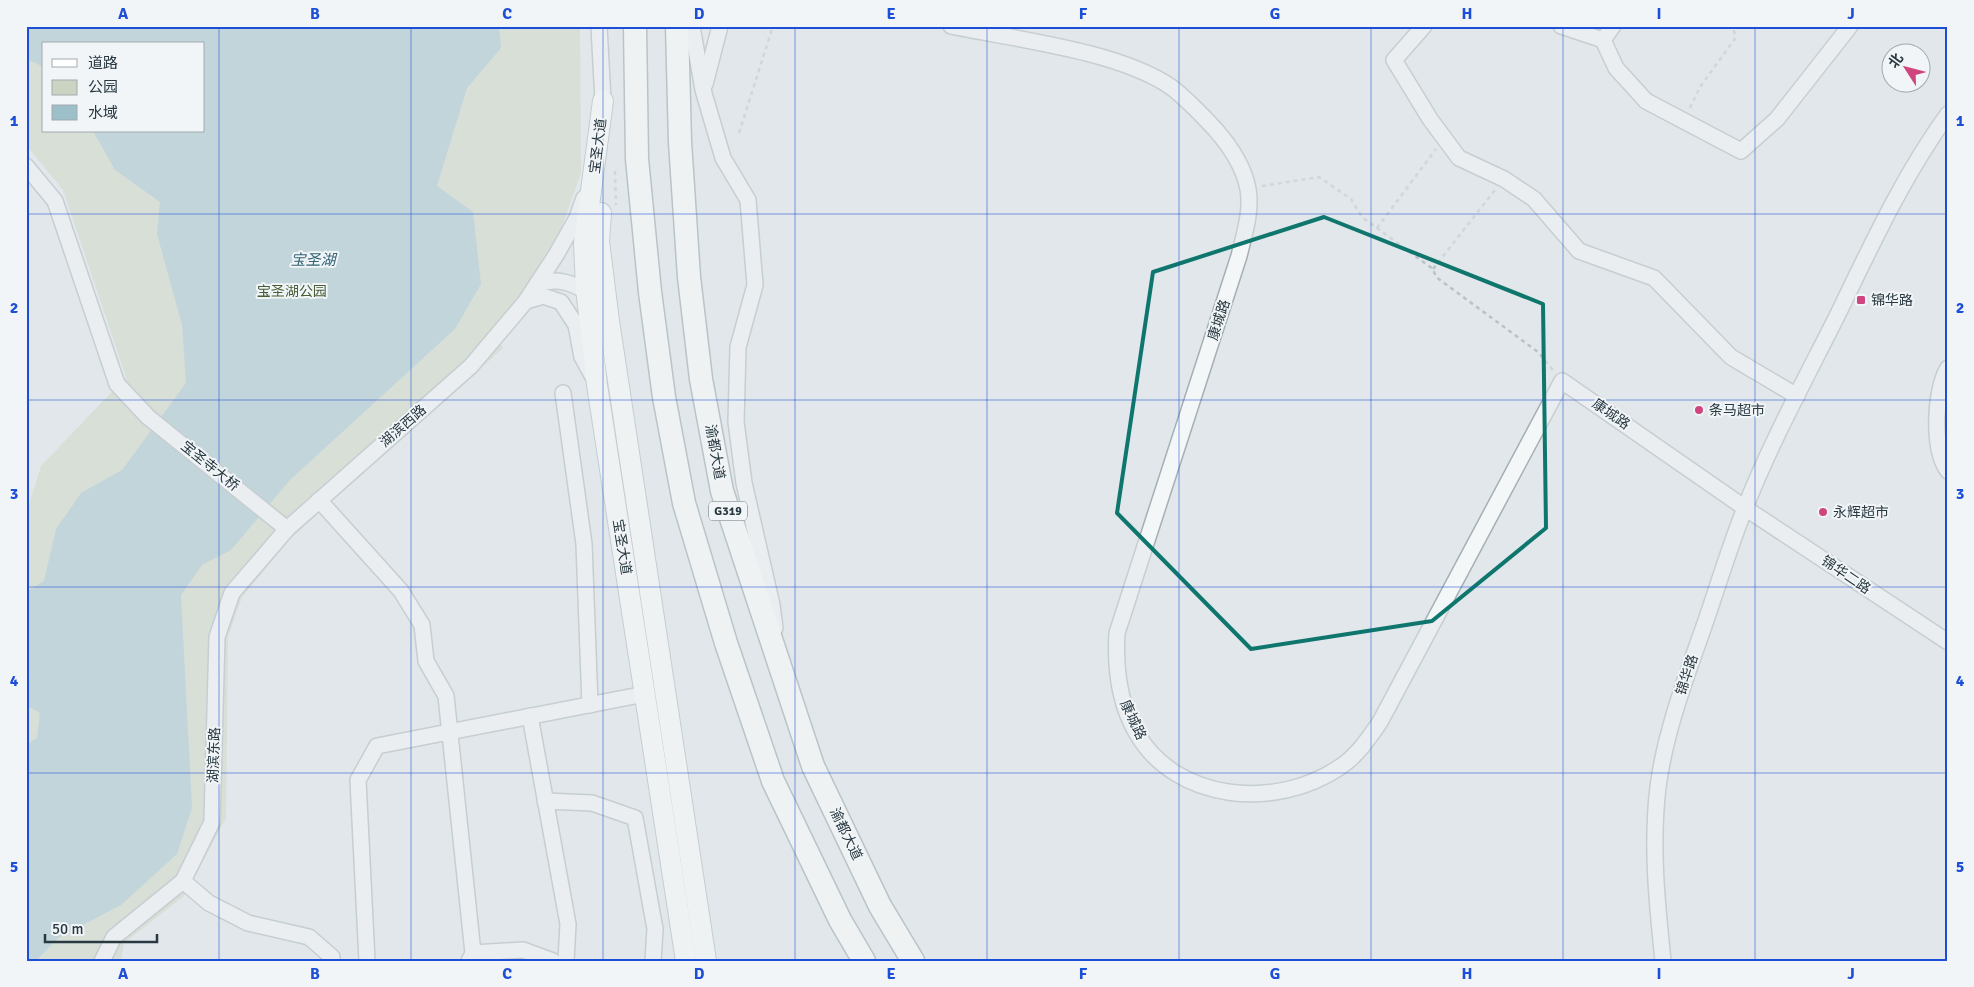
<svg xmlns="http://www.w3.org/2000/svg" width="1974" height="987" font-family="Signika,'Noto Sans SC',sans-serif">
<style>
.green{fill:#cbd4c2;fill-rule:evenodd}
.water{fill:#9cbfca}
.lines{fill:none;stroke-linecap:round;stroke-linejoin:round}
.minor-casing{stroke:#a6afb4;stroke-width:18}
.major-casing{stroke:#a0afb6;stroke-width:22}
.highway-casing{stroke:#8898a1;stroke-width:25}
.path{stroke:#bbc2c5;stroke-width:2.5;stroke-dasharray:4 4;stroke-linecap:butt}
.minor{stroke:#f4f7f8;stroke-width:15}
.major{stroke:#fff;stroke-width:20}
.highway{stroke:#fff;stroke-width:22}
.marked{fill:none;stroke:#0f766e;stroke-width:4;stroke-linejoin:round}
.grid{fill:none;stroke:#1d4ed8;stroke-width:1;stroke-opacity:0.55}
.poi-dot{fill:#cf467f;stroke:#f1f5f7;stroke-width:2}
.labels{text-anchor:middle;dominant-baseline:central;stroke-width:4;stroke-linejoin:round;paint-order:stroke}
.shield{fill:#f1f5f7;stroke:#657178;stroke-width:1}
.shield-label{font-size:12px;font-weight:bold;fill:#293942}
.street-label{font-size:14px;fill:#293942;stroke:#f1f5f7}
.park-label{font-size:14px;fill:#485e36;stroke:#f1f5f7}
.poi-label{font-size:14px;fill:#293942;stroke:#f1f5f7;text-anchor:start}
.water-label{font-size:15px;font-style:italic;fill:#336376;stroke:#f1f5f7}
.neatline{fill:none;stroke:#1d4ed8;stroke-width:2}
.grid-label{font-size:16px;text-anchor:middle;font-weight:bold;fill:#1d4ed8}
</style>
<rect width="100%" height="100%" fill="#e1e7ea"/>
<!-- green -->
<path class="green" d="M 26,26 L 580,26 L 581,173 L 561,229 L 518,300 L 494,335 L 503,348 L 293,536 L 242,597 L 228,637 L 226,818 L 184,896 L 124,943 L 121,961 L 26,961 L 26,514 L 41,466 L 126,377 L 63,190 L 26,145 ZM 44,44 L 204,44 L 204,131 L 44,131 Z"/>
<!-- water -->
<path class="water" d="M 26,26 L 499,26 L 501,48 L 467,88 L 437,186 L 473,212 L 481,284 L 455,329 L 290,480 L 231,550 L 202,565 L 181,595 L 192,808 L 177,854 L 121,905 L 58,938 L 36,961 L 26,961 L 26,745 L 37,738 L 40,713 L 26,705 L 26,592 L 44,581 L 56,529 L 81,493 L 122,470 L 186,383 L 182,325 L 157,234 L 160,202 L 115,170 L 93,131 L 204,131 L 204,44 L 44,44 L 44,67 L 26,59 Z"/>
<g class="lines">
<defs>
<g id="minor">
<path d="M 599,26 L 603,101"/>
<path d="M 692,26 L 703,90 L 723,158 L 748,200 L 755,285 L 738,347 L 736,422 L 744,483 L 772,605 L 775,628"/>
<path d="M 951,26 C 1014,39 1119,51 1171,87 C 1187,99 1201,114 1215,129 C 1229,145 1244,167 1248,189 C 1252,211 1244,235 1239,256 L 1117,633 C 1115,667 1118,701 1136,732 C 1176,803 1277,810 1340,767 C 1357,756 1369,738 1380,722 L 1562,381 L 1745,508 L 1948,642"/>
<path d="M 1424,26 L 1394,60 L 1430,119 L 1459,158 L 1504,179 L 1534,199 L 1579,251 L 1654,278 L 1731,357 L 1797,396"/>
<path d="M 1561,26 L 1603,40 L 1613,26"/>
<path d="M 1603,40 L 1616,68 L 1646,101 L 1741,151 L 1777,119 L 1850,26"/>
<path d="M 705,84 L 720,26"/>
<path d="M 26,166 L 55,201 L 117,384 L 148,417 L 287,529 L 471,366 L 526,301 L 556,255 L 577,218 L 584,198"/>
<path d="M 537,284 C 559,277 573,283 592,295"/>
<path d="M 526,301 L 543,296 L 561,302 L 576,325 L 582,357 L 593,377"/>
<path d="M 1948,368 C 1934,391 1932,450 1948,471"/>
<path d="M 563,393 L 584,544 L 590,705"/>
<path d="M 319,500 L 401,591 L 422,625 L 426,661 L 446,696 L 473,953 L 469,961"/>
<path d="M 530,716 L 568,924 L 566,961"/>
<path d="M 545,801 L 592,803 L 635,818 L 655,929 L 653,961"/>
<path d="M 183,881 L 209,903 L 248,923 L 309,937 L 332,957 L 332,961"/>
<path d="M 473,953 L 523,950 L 553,961"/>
<path d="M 102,961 L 114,937 L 183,881 L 212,822 L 217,637 L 232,593 L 287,529"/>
<path d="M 367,961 L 358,780 L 377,746 L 645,694"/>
<path d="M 1663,961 C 1657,903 1651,846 1658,787 C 1665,733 1685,680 1703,629 C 1717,589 1729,548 1745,508 C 1771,442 1806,378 1838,314 C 1871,246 1903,176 1948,114"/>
</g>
<g id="major">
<path d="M 603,101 L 584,243 L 586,288 L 597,385 L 686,961"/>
<path d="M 601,213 L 599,241 L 609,321 L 706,961"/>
</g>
<g id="highway">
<path d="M 635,26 L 637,159 L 650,292 L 664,397 L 684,503 L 726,643 L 773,781 L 840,920 L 864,961"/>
<path d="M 677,26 L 680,142 L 689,277 L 701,379 L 722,491 L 813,766 L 880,906 L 913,961"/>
</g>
</defs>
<!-- minor casing -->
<use href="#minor" class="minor-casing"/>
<!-- major casing -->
<use href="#major" class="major-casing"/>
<!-- highway casing -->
<use href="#highway" class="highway-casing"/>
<!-- path -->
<g class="path">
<path d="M 1690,108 L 1700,87 L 1736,37 L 1732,26"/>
<path d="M 739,133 L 773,26"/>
<path d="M 615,171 L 616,205"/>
<path d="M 1262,186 L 1319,177 L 1351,199 L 1362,217 L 1433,269 L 1436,277 L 1538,352 L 1553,370"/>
<path d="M 1377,228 L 1436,149"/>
<path d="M 1433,269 L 1495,190"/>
</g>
<!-- minor -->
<use href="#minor" class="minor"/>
<!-- major -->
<use href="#major" class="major"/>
<!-- highway -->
<use href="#highway" class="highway"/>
</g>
<!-- marked area -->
<path d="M0 0H1974V987H0ZM 1324,217 L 1543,304 L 1546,528 L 1432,621 L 1251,649 L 1117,513 L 1153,272 Z" fill="#e1e7ea" fill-opacity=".55" fill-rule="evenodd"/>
<path class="marked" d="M 1324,217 L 1543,304 L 1546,528 L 1432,621 L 1251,649 L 1117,513 L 1153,272 Z"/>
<!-- grid -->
<path class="grid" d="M 219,26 L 219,961M 411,26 L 411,961M 603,26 L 603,961M 795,26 L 795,961M 987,26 L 987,961M 1179,26 L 1179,961M 1371,26 L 1371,961M 1563,26 L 1563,961M 1755,26 L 1755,961M 26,214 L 1948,214M 26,400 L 1948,400M 26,587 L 1948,587M 26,773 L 1948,773"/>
<!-- markers -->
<g class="poi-dot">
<rect x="1856" y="295" width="10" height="10" rx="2.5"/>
<circle cx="1699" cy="410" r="5"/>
<circle cx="1823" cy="512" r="5"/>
</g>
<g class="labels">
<!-- shield labels -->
<rect class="shield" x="709" y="501.5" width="38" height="19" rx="4"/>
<g class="shield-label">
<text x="728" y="511">G319</text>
</g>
<!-- street labels -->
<g class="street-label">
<text transform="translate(598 146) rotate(-83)">宝圣大道</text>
<text transform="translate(1219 320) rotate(-72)">康城路</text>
<text transform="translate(1611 414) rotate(35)">康城路</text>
<text transform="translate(403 426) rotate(-41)">湖滨西路</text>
<text transform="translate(715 452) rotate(80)">渝都大道</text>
<text transform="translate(210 466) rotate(39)">宝圣寺大桥</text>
<text transform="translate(622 547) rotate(81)">宝圣大道</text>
<text transform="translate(1846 575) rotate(34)">锦华二路</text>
<text transform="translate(1687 675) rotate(-72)">锦华路</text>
<text transform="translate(1133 720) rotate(65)">康城路</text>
<text transform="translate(214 755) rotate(-88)">湖滨东路</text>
<text transform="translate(846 834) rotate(64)">渝都大道</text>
</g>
<!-- park labels -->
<g class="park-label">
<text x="292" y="291">宝圣湖公园</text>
</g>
<!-- poi labels -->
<g class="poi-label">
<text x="1871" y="300">锦华路</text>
<text x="1709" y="410">条马超市</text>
<text x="1833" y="512">永辉超市</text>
</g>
<!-- water labels -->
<g class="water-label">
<text x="313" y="260">宝圣湖</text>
</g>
</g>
<!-- border -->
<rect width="1974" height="987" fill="none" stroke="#f1f5f7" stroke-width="55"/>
<!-- legend -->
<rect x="42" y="42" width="162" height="90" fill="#f1f5f7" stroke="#a1aaaf"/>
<rect x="52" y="59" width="25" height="8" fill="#ffffff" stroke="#a1aaaf"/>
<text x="88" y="68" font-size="15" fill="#293942">道路</text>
<rect x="52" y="80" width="25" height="15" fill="#cbd4c2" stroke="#a1aaaf"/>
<text x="88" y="92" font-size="15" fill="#293942">公园</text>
<rect x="52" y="105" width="25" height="15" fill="#9cbfca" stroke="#a1aaaf"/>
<text x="88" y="118" font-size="15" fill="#293942">水域</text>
<!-- north arrow -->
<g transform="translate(1906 68) rotate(306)"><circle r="24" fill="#f1f5f7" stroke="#a1aaaf"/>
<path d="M0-4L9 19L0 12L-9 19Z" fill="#cf467f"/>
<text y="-8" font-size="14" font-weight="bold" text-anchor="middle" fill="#293942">北</text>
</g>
<!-- scale -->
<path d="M45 934v8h112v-8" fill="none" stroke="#293942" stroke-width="2.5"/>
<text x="52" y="934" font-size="15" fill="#293942" stroke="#f1f5f7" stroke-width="4" paint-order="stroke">50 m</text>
<rect x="28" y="28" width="1918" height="932" class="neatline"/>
<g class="grid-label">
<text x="123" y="19">A</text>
<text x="315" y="19">B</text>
<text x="507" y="19">C</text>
<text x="699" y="19">D</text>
<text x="891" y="19">E</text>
<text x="1083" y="19">F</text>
<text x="1275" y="19">G</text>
<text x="1467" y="19">H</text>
<text x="1659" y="19">I</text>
<text x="1851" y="19">J</text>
<text x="14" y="126">1</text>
<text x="1960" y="126">1</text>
<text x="14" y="313">2</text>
<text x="1960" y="313">2</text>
<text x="14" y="499">3</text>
<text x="1960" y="499">3</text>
<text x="14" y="686">4</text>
<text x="1960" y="686">4</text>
<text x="14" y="872">5</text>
<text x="1960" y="872">5</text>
<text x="123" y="979">A</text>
<text x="315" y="979">B</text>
<text x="507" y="979">C</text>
<text x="699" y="979">D</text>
<text x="891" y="979">E</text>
<text x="1083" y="979">F</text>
<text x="1275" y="979">G</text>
<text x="1467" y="979">H</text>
<text x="1659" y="979">I</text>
<text x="1851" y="979">J</text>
</g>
</svg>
